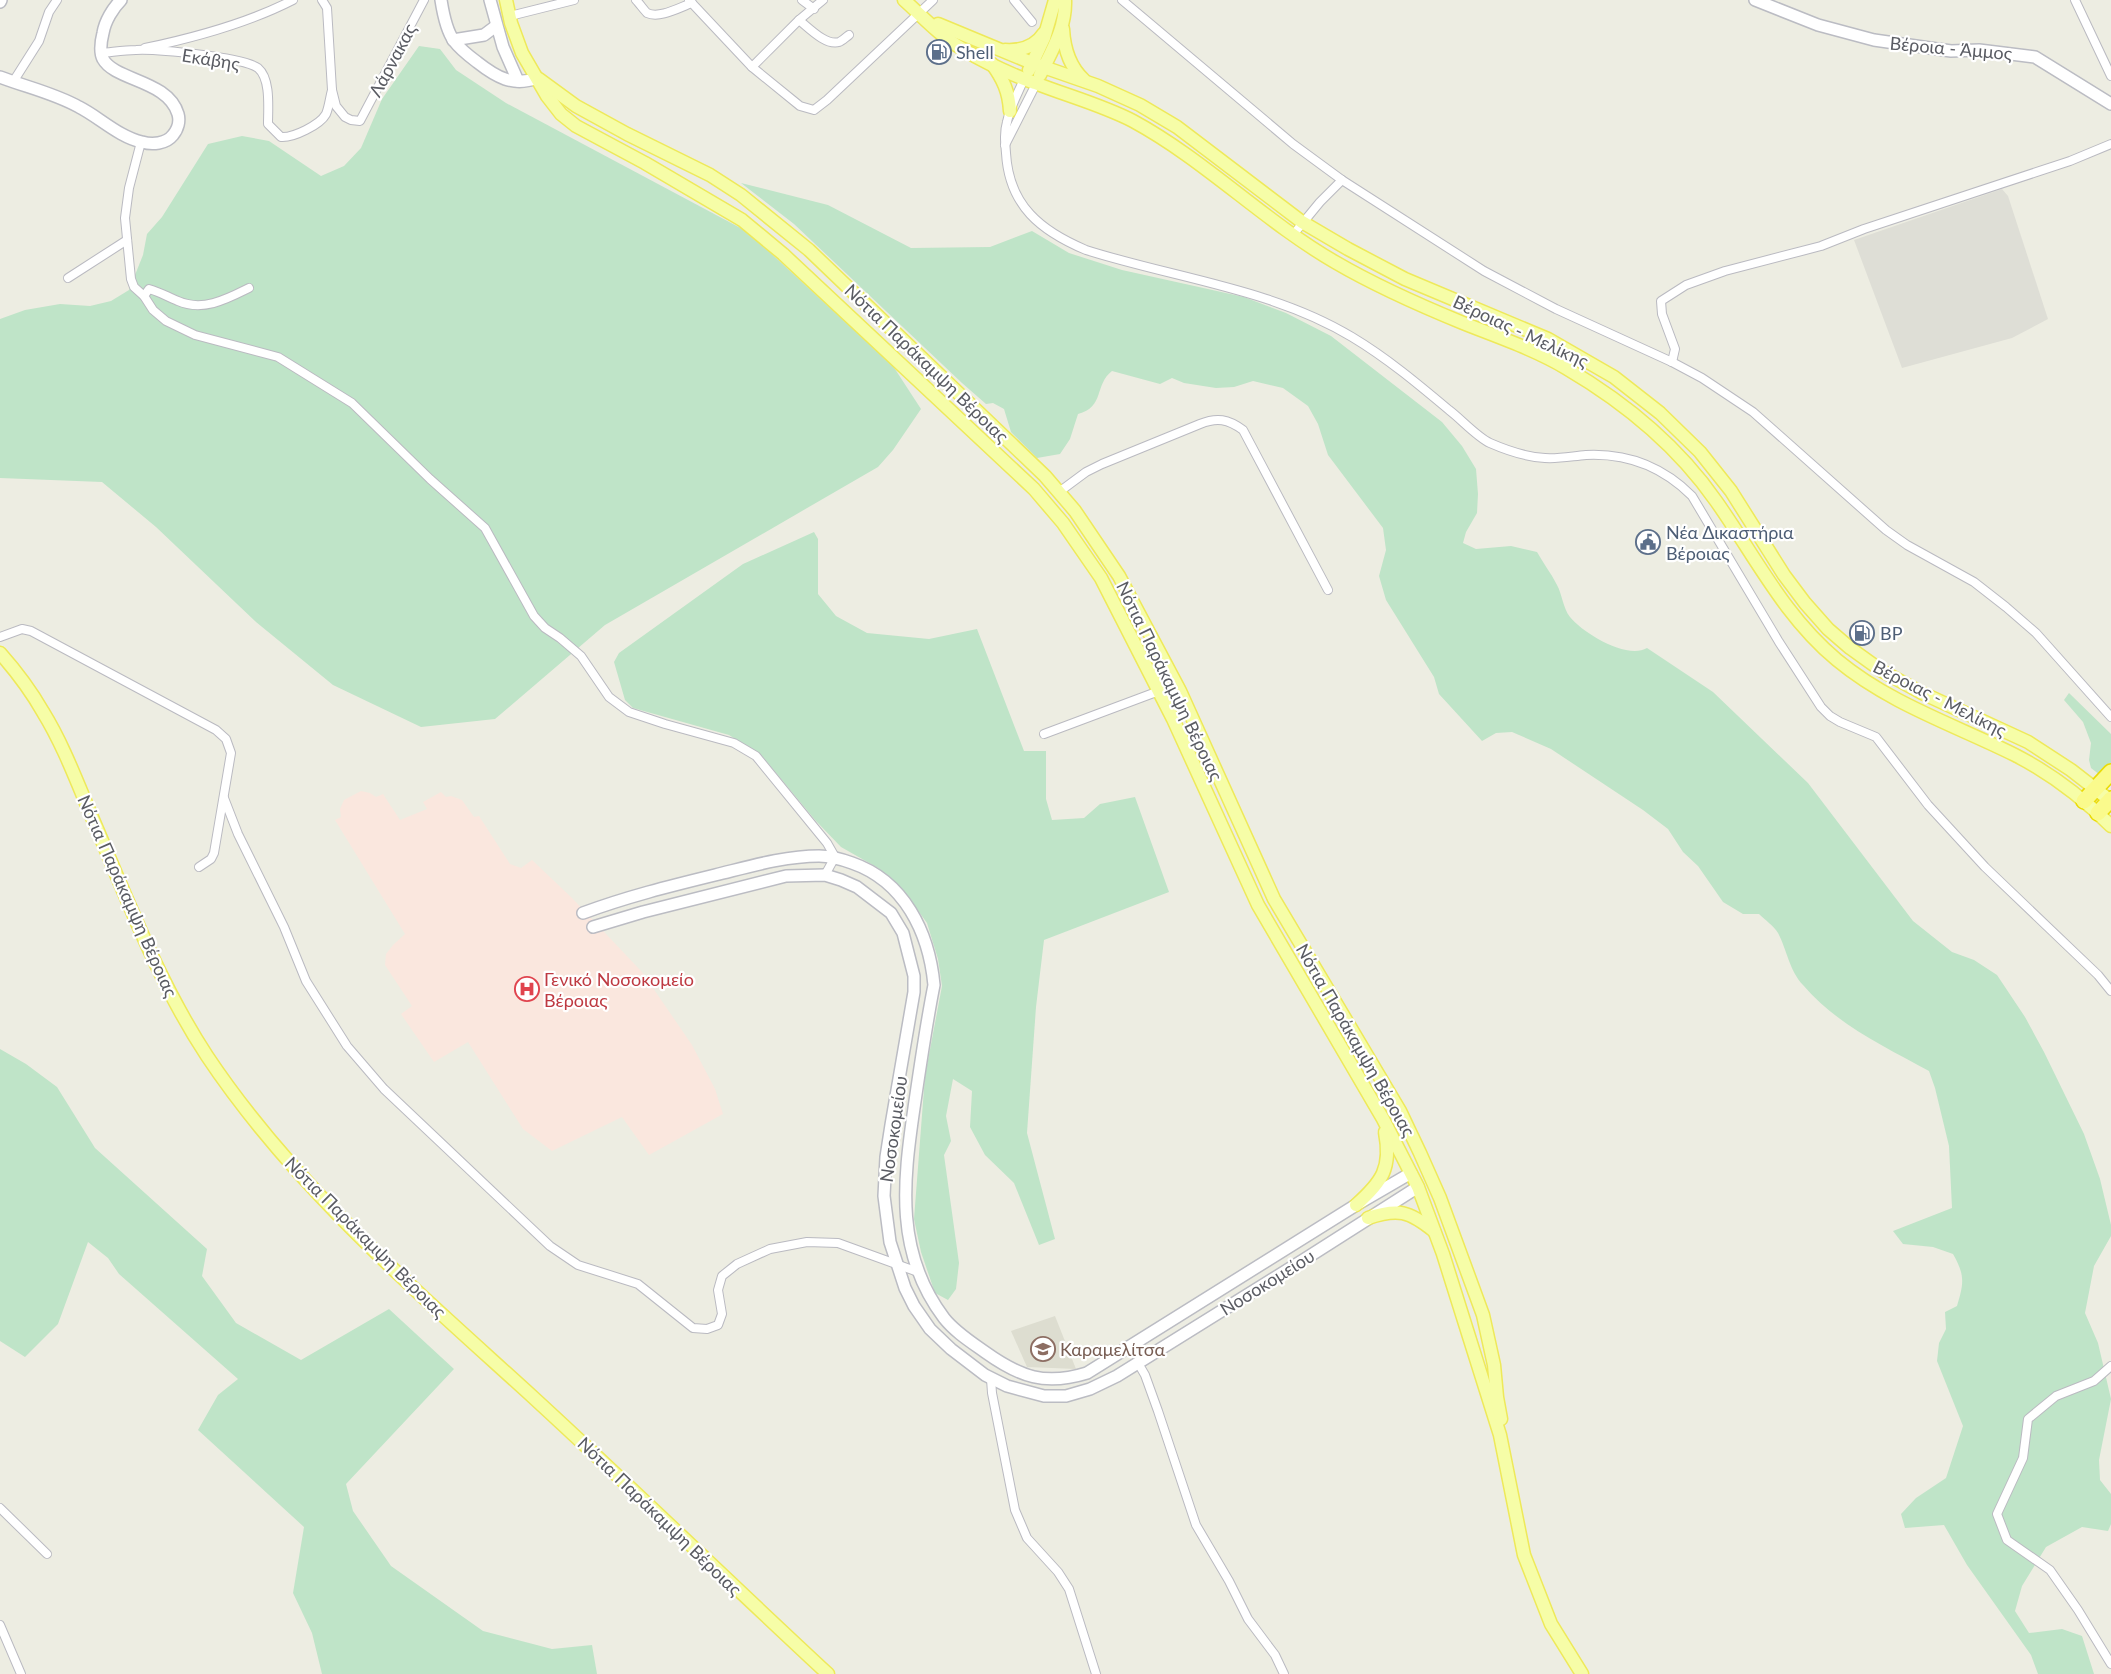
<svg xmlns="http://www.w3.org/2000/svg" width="2111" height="1674" font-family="Lato,sans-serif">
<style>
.industrial{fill:#deded6}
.education{fill:#ddddd0}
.medical{fill:#fae7de}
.green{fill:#bfe4c8}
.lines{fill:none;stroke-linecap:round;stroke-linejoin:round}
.street-casing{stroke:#babac1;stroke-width:10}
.secondary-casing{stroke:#bbbcc3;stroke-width:14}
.primary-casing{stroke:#eee95a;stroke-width:15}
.highway-casing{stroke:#eadb05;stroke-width:18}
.street{stroke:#fff;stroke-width:8}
.secondary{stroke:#fff;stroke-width:11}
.primary{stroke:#f6fda7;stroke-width:12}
.highway{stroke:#fafa8c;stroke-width:15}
.labels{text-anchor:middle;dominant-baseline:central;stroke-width:4.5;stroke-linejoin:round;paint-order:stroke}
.street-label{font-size:18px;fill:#5a5c63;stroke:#fff}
.service-label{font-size:18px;fill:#4e5e75;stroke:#fff;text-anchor:start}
.health-label{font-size:18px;fill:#be3a42;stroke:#fff;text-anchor:start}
.education-label{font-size:18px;fill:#785e54;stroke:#fff;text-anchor:start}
</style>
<rect width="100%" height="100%" fill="#edede2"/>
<!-- industrial -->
<path class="industrial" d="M 2002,189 L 2008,196 L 2048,319 L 2012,338 L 1902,368 L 1854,240 Z"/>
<!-- education -->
<path class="education" d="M 1055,1316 L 1076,1369 L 1027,1367 L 1011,1331 Z"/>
<!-- medical -->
<path class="medical" d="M 361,791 L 370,793 L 376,797 L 383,794 L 400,820 L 427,809 L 423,802 L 441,792 L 446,797 L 451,796 L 462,800 L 474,817 L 479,816 L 510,864 L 521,868 L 532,860 L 572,898 L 642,972 L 692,1045 L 715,1089 L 723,1114 L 649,1155 L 622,1117 L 552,1151 L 523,1129 L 468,1042 L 434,1062 L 401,1014 L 412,1006 L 385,965 L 386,954 L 393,945 L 405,934 L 335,820 L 341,817 L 340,809 L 344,800 Z"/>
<!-- green -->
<g class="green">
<path d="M 419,46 L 440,49 L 456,70 L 506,103 L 748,232 L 893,366 L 921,409 L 893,450 L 878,467 L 605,625 L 495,719 L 421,727 L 333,685 L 256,622 L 156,527 L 102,482 L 0,478 L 0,319 L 25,310 L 60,304 L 90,306 L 111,301 L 129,290 L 143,255 L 147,234 L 162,217 L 208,144 L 242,136 L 269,141 L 321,176 L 344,166 L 361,148 L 382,99 Z"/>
<path d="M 741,183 L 828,205 L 911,248 L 990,247 L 1032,231 L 1069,253 L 1122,270 L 1244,297 L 1286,313 L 1331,336 L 1442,422 L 1462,446 L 1476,469 L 1478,494 L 1477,513 L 1466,532 L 1463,543 L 1476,549 L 1511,546 L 1537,552 C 1543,563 1551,573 1557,585 C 1562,594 1563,608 1570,617 C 1583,633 1627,660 1647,648 L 1713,692 L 1808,783 L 1913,921 L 1952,952 L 1974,960 L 1997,975 L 2025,1017 L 2044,1052 L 2084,1134 L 2100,1179 L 2111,1225 L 2111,1236 L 2094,1266 L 2085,1313 L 2098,1343 L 2111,1399 L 2099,1460 L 2100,1480 L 2111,1494 L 2111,1524 L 2108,1531 L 2082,1527 L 2046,1547 L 2022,1586 L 2015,1611 L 2029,1633 L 2062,1629 L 2082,1636 L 2094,1674 L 2038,1674 L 2031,1655 L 1967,1565 L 1944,1525 L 1905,1528 L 1901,1514 L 1916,1498 L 1946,1478 L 1963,1426 L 1937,1361 L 1939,1343 L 1946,1329 L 1945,1312 L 1957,1306 C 1964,1283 1965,1275 1953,1254 L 1933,1247 L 1903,1244 L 1893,1231 L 1952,1208 L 1949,1146 L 1935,1088 L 1929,1071 C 1885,1047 1836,1024 1803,985 C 1789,970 1787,950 1778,933 C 1774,926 1765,920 1759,914 L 1743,914 L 1723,902 L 1698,866 L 1683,852 L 1668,829 L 1643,810 L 1551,749 L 1512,732 L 1496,733 L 1482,741 L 1439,694 L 1434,677 L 1386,600 L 1379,576 L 1386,550 L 1383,528 L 1328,455 L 1318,424 L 1308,406 L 1283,388 L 1253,381 L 1234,387 L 1216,388 L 1184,383 L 1172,378 L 1160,384 L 1112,371 C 1094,385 1105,407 1078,414 L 1070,439 L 1060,454 L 1037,458 L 1011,432 L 1004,409 L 993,403 L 986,404 L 962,383 L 794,224 Z"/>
<path d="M 814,532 L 818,539 L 818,594 L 836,616 L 867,633 L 929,639 L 977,629 L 1024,751 L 1046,751 L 1046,799 L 1052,820 L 1084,818 L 1100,804 L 1135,797 L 1169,892 L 1044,940 L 1036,1007 L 1027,1133 L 1055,1239 L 1039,1245 L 1014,1183 L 985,1155 L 970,1127 L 972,1091 L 953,1079 L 946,1116 L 951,1141 L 944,1155 L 959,1263 L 956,1289 L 948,1300 L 935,1293 L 921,1252 L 914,1219 L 925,1076 L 942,986 L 938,959 L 927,923 L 903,890 L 878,868 L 841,847 L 815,820 L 762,756 L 729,735 L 633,708 L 625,700 L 614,662 L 619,653 L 743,564 Z"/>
<path d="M 2069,693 L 2111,734 L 2111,769 L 2100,775 L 2091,768 L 2089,760 L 2091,743 L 2083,722 L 2064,700 Z"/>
<path d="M 0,1049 L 26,1064 L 57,1087 L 95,1148 L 207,1249 L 202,1276 L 236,1323 L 301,1360 L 389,1309 L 454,1369 L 346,1484 L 353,1511 L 391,1566 L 483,1631 L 552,1649 L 592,1645 L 597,1674 L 322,1674 L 312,1633 L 293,1593 L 304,1527 L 198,1430 L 218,1395 L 238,1379 L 119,1274 L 108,1258 L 88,1242 L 58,1324 L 25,1357 L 0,1341 Z"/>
</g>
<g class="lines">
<defs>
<g id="street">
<path d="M 322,0 L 327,8 L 332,90 L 336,106 L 345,117 L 351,120 L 360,121 L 424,0"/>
<path d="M 636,0 C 639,3 644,10 647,13 C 660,19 680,7 692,3"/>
<path d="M 689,0 L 752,67 L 800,106 L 814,110 L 827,100 L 933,0"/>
<path d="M 802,0 L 814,9"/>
<path d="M 1014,0 L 1032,22"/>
<path d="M 1122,0 L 1293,144 L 1342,180 L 1484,271 L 1556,309 L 1672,362 L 1702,378 L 1753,412 L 1886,530 L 1907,545 L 1974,582 L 2006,607 L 2036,633 L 2111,717"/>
<path d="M 2075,0 L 2111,76"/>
<path d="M 510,16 L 574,0"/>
<path d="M 799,20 C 809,28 826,46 839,42 C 842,41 846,37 849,35"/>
<path d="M 145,48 C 193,38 250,22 293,0"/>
<path d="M 101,53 C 113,52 124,50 136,50 C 156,49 243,57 258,68 C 271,79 268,108 268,124 L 281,137 C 293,138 320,125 326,114 C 329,107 330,97 332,90"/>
<path d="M 752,67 L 799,20 L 823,0"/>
<path d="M 1024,79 C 1018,93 1010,107 1007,122 C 1004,132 1005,142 1006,153 C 1009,206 1041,231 1086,250 C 1174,278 1273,289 1352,337 C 1387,358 1418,384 1449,410 C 1461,419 1477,437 1490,443 C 1506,450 1527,457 1545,458 C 1559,459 1573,456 1586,455 C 1627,453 1663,467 1692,496 L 1779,642 L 1821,707 L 1830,716 L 1840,722 L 1876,737 L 1928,805 L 1985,867 L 2098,975 L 2111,991"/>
<path d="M 13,82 L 39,41 L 49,12 L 57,0"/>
<path d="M 141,142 L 129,188 L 125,218 L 131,279 L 134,287 L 144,296"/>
<path d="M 1005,145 L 1036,84"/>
<path d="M 1292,236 L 1320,202 L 1342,180"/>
<path d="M 68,278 L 127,240"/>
<path d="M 249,288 C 227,299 203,312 178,301 C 168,297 160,292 149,289 L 144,296 L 153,310 L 166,321 L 195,335 L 278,357 L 352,403 L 430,479 L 485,528 L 534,616 L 545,628 L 560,638 L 581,656 L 609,697 L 629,712 L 665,724 L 734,743 L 756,756 L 827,843 L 835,857 L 825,875"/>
<path d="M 1672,362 L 1675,349 L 1662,314 L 1661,301 L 1686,285 L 1725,271 L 1821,246 L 1864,229 L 2070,161 L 2111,144"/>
<path d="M 1059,492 L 1086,472 L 1102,464 L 1200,424 C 1217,417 1228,419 1243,430 L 1328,590"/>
<path d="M 0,637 L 22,629 L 31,631 L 216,730 L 226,739 L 231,753 L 214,853 L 211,859 L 199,867"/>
<path d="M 1044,734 L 1159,691"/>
<path d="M 224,798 L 238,834 L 284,927 L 306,981 L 347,1046 L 384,1089 L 550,1246 L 578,1265 L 638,1284 L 693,1328 L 707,1329 L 718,1325 L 722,1314 L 718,1290 L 722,1276 L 737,1264 L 770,1249 L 807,1242 L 838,1243 L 918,1272"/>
<path d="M 1138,1363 L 1145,1375 L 1158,1411 L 1196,1525 L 1229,1581 L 1248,1619 L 1275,1655 L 1284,1674"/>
<path d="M 2111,1366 L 2094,1381 L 2056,1396 L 2028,1419 L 2023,1458 L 1997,1514 L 2007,1540 L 2050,1570 L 2078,1610 L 2111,1664"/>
<path d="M 991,1379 L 992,1393 L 1015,1510 L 1027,1538 L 1058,1572 L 1069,1589 L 1096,1674"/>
<path d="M 0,1508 L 47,1554"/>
<path d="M 0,1625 L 21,1674"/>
</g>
<g id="secondary">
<path d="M 441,0 C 443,13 446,30 454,41 C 460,49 469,56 477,62 C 496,77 513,87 537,78"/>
<path d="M 490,0 L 503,47 L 518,81"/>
<path d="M 1755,0 L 1818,25 L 1874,40 L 1951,51 L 1979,50 L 2035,57 L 2111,104"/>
<path d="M 0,2 L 1,0"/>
<path d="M 453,40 L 484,35 L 496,26"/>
<path d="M 0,77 C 26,87 54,93 79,107 C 99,117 119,137 142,142 C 152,145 166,144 173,135 C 178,129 180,121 178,114 C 168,80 115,81 103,59 C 99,51 101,41 103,33 C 105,21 113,8 121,0"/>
<path d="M 583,913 C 626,897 670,886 715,875 C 748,867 784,856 819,856 C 831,856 841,859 852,863 C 904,881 929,932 934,985 C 926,1025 920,1067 914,1108 C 903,1183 895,1253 944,1318 C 955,1332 971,1342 985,1352 C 1020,1377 1045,1386 1087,1373 L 1356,1205 L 1411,1173"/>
<path d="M 593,927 L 643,912 L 786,876 L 825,875 L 841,880 L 857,887 L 891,913 L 903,933 L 914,976 L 914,992 L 891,1125 L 886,1157 L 884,1196 L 890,1242 L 905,1288 L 914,1306 L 930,1329 L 951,1349 L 985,1375 L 1007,1386 L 1044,1396 L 1066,1396 L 1090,1389 L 1117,1376 L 1305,1259 L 1418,1187"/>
</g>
<g id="primary">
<path d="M 506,0 L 511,23 L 522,53 L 547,96 L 561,114 L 576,126 L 645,163 L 742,220 L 783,254 L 1034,489 L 1063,523 L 1101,578 L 1173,719 L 1258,905 L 1383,1119 L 1418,1187 L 1443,1254 L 1500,1435 L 1524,1555 L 1551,1624 L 1582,1674"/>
<path d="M 904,0 C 922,16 940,36 961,48 C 984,62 1010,74 1035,83 C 1068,96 1102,105 1133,121 C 1205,160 1264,221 1335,262 C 1376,286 1419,305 1463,323 C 1498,337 1534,349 1566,368 C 1624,402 1677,445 1716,501 C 1755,556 1784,616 1837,660 C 1890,704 1955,725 2015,755 C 2050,773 2083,798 2111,826"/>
<path d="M 938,24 L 1032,63 L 1098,86 L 1140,105 L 1177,127 L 1302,222 L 1348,249 L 1405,279 L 1548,339 L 1614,377 L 1660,413 L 1700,452 L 1731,491 L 1784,575 L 1805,603 L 1828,629 L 1850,648 L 1882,671 L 1922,693 L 2028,742 L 2071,770 L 2111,801"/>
<path d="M 1063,29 C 1064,48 1070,67 1084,80"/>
<path d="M 1005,50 C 1021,51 1035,47 1044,33"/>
<path d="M 992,64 C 1003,79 1009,92 1010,111"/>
<path d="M 1029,70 L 1044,38 L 1055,0"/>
<path d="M 1040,75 C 1052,50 1066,28 1065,0"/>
<path d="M 539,79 L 576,106 L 627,134 L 710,175 L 741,195 L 809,250 L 1045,476 L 1075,511 L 1119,576 L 1180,691 L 1274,899 L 1400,1111 L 1420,1153 L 1440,1198 L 1483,1315 L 1494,1365 L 1497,1397 L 1501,1419"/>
<path d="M 0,653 C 16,671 31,691 43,712 C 64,746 78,785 94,822 C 128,901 159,983 207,1056 C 295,1188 419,1293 535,1399 C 634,1490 730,1583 828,1674"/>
<path d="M 1356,1205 C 1382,1182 1392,1168 1385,1132"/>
<path d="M 1368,1218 C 1398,1208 1409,1211 1434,1231"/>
</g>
<g id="highway">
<path d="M 2084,801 L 2111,772"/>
<path d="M 2098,813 L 2111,799"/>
</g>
</defs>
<!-- street casing -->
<use href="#street" class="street-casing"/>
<!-- secondary casing -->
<use href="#secondary" class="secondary-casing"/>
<!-- primary casing -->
<use href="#primary" class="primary-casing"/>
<!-- highway casing -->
<use href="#highway" class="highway-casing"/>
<!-- street -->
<use href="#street" class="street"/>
<!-- secondary -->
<use href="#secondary" class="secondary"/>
<!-- primary -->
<use href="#primary" class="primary"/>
<!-- highway -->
<use href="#highway" class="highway"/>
</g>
<!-- icons -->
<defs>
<symbol id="fuel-ring" viewBox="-11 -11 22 22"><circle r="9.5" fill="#fff" stroke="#5c6f8a" stroke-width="1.5"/><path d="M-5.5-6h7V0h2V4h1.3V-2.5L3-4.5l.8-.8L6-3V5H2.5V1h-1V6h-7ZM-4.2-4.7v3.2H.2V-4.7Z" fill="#5c6f8a"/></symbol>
<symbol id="civic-ring" viewBox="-11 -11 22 22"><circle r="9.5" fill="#fff" stroke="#5c6f8a" stroke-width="1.5"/><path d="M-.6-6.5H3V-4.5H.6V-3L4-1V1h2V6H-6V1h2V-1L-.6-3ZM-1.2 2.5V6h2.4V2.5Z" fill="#5c6f8a"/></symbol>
<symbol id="hospital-ring" viewBox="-11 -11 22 22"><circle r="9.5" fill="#fff" stroke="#e0444e" stroke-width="1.5"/><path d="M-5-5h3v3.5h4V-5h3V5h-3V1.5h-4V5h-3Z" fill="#e0444e"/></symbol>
<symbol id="school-ring" viewBox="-11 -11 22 22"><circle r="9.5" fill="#fff" stroke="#8d6e63" stroke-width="1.5"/><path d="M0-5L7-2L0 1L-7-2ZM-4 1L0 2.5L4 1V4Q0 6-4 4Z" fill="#8d6e63"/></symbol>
</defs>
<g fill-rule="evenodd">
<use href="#fuel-ring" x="925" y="38" width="28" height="28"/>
<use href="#civic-ring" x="1634" y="528" width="28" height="28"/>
<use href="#fuel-ring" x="1848" y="619" width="28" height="28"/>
<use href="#hospital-ring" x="513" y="975" width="28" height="28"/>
<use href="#school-ring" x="1029" y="1335" width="28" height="28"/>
</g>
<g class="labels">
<!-- street labels -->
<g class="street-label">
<text transform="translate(1951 48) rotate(5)">Βέροια - Άμμος</text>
<text transform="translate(211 59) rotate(9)">Εκάβης</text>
<text transform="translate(392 60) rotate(-62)">Λάρνακας</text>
<text transform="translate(1521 331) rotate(25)">Βέροιας - Μελίκης</text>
<text transform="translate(927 363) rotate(44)">Νότια Παράκαμψη Βέροιας</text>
<text transform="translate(1170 681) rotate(64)">Νότια Παράκαμψη Βέροιας</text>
<text transform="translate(1940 698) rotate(27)">Βέροιας - Μελίκης</text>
<text transform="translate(128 896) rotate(66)">Νότια Παράκαμψη Βέροιας</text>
<text transform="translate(1356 1040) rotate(60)">Νότια Παράκαμψη Βέροιας</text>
<text transform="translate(893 1129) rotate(-82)">Νοσοκομείου</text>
<text transform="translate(366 1237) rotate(45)">Νότια Παράκαμψη Βέροιας</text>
<text transform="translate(1267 1282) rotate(-32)">Νοσοκομείου</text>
<text transform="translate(660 1516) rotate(44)">Νότια Παράκαμψη Βέροιας</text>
</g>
<!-- service labels -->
<g class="service-label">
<text x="956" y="52">Shell</text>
<text x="1666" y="532">Νέα Δικαστήρια<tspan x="1666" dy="21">Βέροιας</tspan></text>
<text x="1880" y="633">BP</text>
</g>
<!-- health labels -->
<g class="health-label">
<text x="544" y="979">Γενικό Νοσοκομείο<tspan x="544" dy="21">Βέροιας</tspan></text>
</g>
<!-- education labels -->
<g class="education-label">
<text x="1060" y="1349">Καραμελίτσα</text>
</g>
</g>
</svg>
